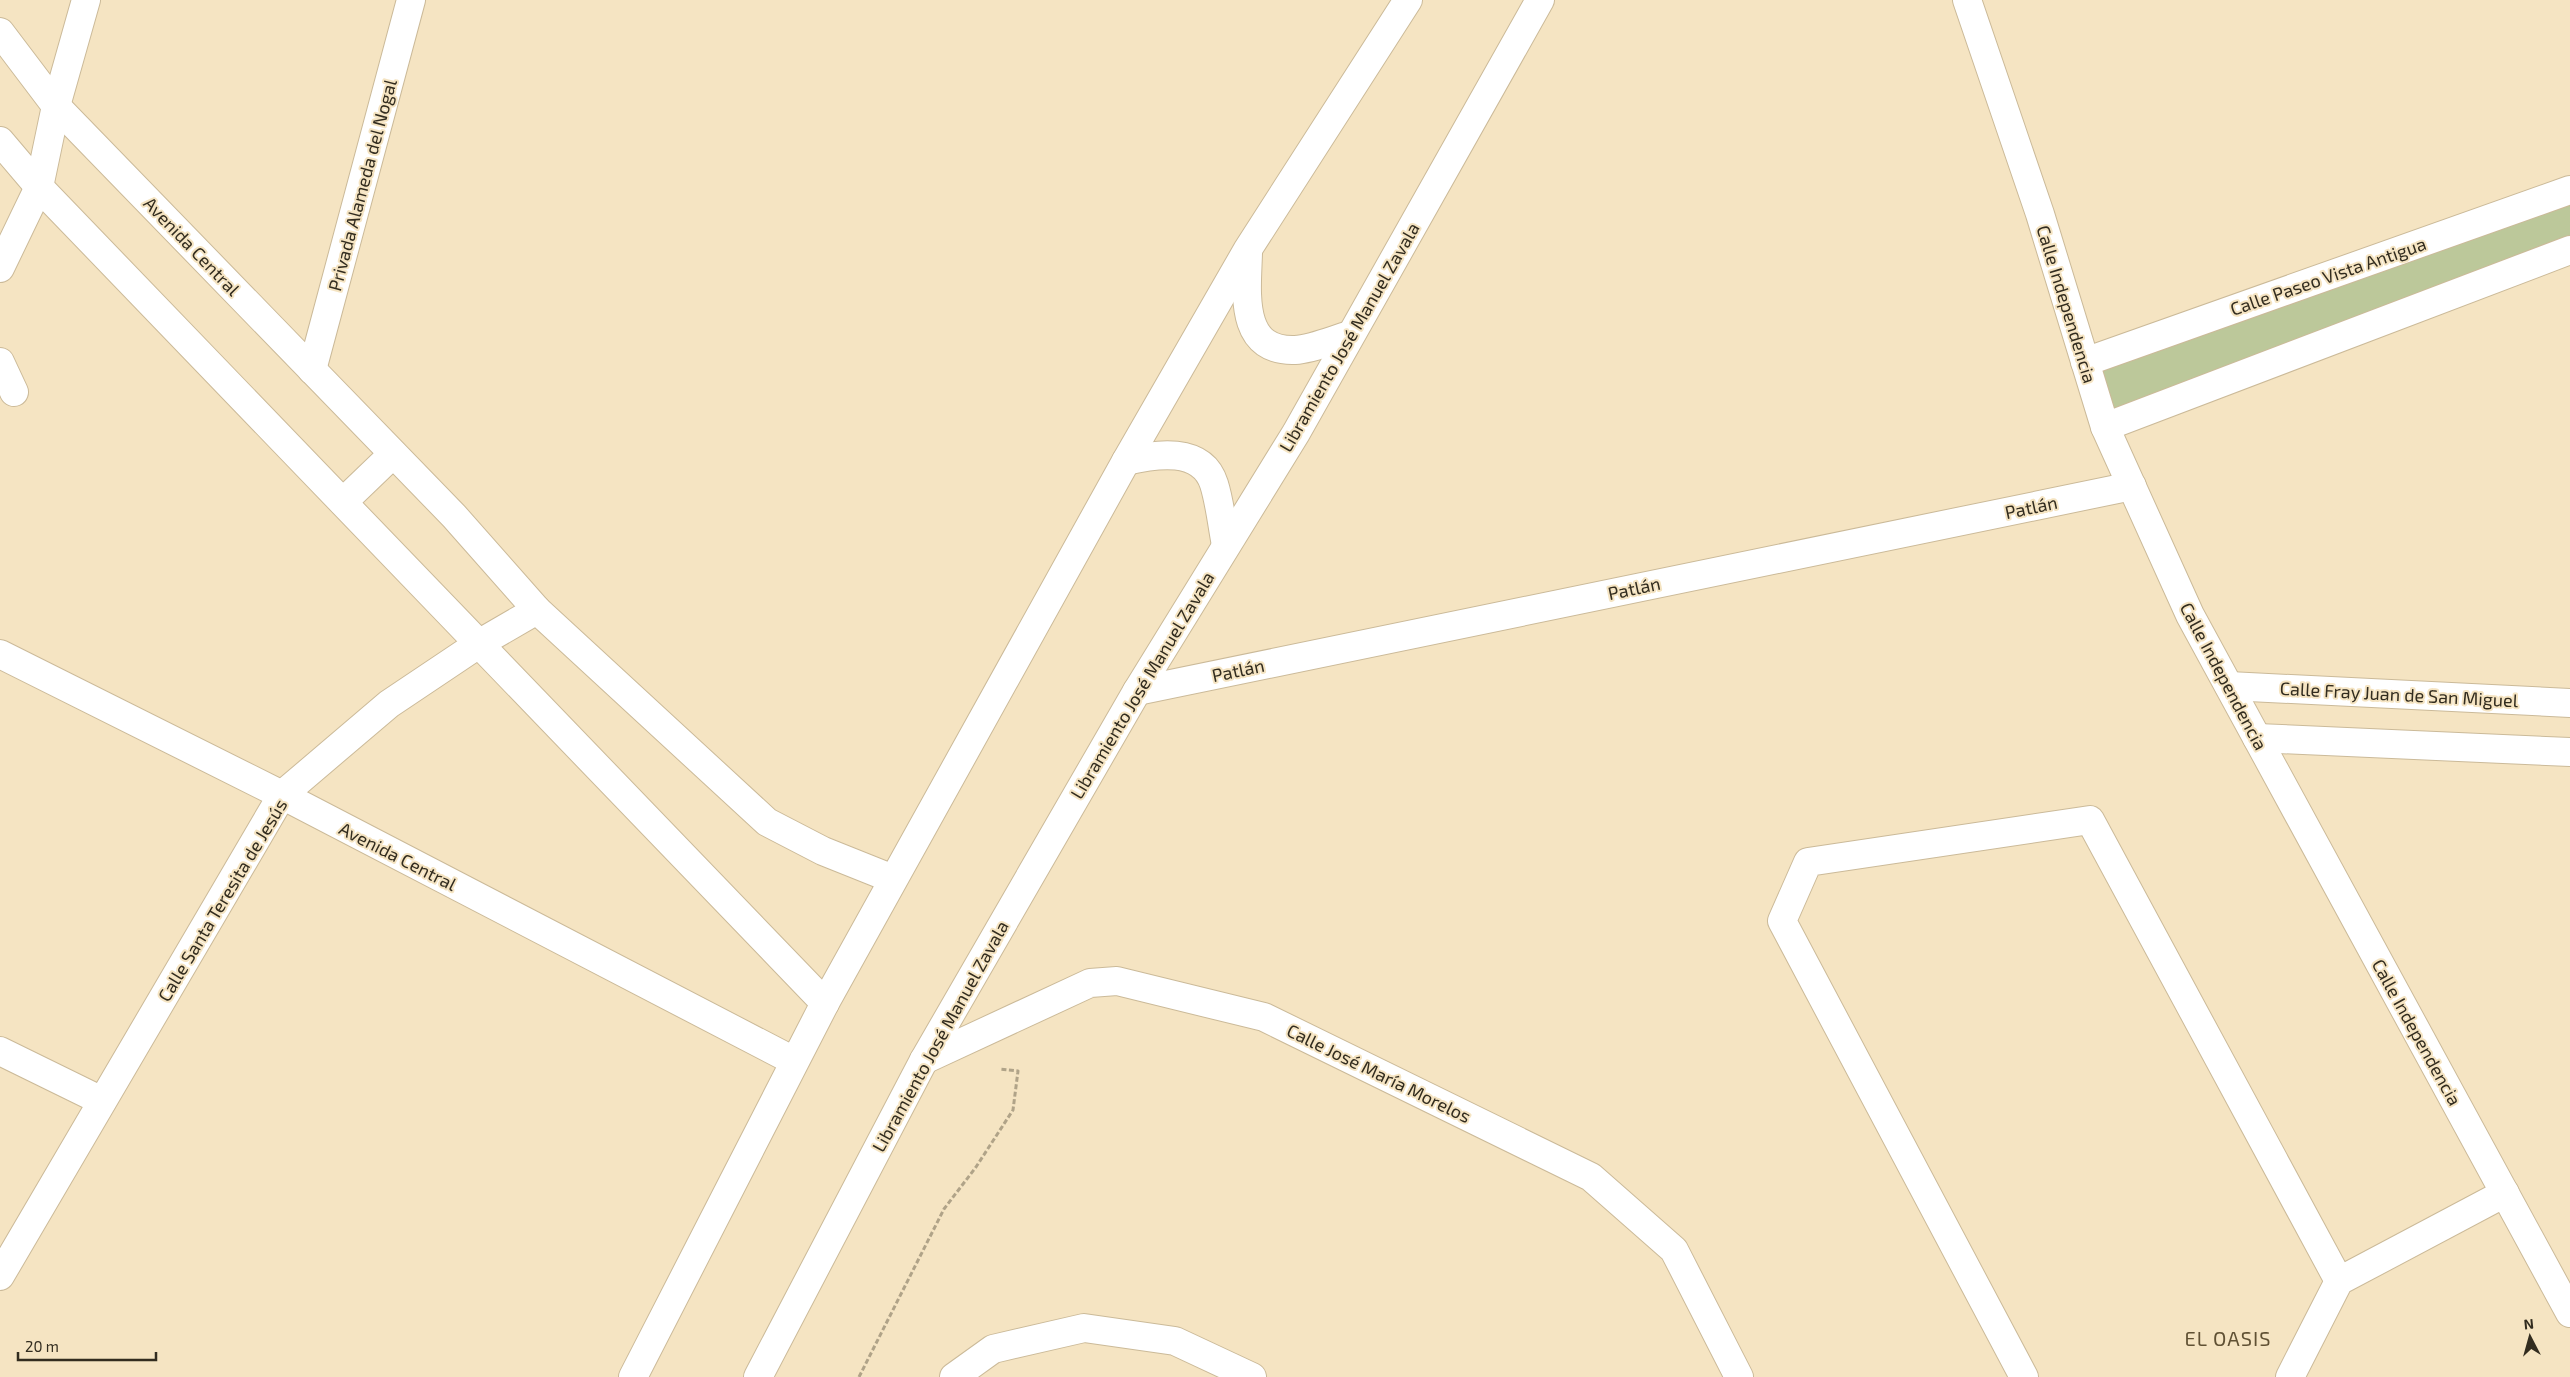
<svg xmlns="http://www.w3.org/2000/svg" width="2570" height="1377" font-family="'Exo 2',sans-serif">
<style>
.green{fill:#bcc89a}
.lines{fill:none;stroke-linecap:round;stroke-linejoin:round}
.street-casing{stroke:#cbba99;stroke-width:30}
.secondary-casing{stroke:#cbba99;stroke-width:30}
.primary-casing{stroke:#cbba99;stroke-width:30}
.path{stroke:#b0a388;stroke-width:3;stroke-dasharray:5 2.5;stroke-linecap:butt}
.street{stroke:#fff;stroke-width:28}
.secondary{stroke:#fff;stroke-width:28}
.primary{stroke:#fff;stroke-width:28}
.labels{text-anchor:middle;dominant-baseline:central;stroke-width:4;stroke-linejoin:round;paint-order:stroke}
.street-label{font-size:18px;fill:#322c1f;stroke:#f5e4c2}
.quarter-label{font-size:20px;letter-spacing:1px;fill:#605134;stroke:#f5e4c2}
</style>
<rect width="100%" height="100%" fill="#f5e4c2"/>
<!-- green -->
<path class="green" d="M 2570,190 L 2570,250 L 2105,427 L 2085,362 Z"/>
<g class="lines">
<defs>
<g id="street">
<path d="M 0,32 L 56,106 L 454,516 L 537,610 L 767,822 L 823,851 L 893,879"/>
<path d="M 0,141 L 39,187 L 825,1003"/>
<path d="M 0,268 L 39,187 L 56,106 L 86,0"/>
<path d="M 0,362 L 14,392"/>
<path d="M 2085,362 L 2570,190"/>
<path d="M 312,370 L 411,0"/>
<path d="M 2105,427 L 2570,250"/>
<path d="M 343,502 L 393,454"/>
<path d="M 0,654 L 282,795 L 794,1061"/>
<path d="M 2229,686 L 2570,703"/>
<path d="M 1137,691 L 2132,486"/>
<path d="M 2257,738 L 2570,752"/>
<path d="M 0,1051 L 102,1101"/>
<path d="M 924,1060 L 1090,983 L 1117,981 L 1264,1017 L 1591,1177 L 1674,1250 L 1739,1377"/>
<path d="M 0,1276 L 282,795 L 389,704 L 480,643 L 537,610"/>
<path d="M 954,1377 L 993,1349 L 1084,1328 L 1175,1341 L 1252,1377"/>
<path d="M 2024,1377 L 1782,921 L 1808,862 L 2090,820 L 2339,1281"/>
<path d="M 2290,1377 L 2339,1281 L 2505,1193"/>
</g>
<path id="secondary" d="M 1967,0 L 2040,214 L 2105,427 L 2190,615 L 2570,1313"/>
<g id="primary">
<path d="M 1248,253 C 1247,291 1238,352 1295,350 C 1312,349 1333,340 1350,335"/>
<path d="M 1126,461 C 1155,454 1202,446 1214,484 C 1220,503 1222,525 1226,545"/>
<path d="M 633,1377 L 825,1003 L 1126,461 L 1248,249 L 1408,0"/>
<path d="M 758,1377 L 924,1060 L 1137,691 L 1296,433 L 1540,0"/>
</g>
</defs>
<!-- street casing -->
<use href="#street" class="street-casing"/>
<!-- secondary casing -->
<use href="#secondary" class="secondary-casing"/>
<!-- primary casing -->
<use href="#primary" class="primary-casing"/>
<!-- path -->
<path class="path" d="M 859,1377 L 944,1209 L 976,1167 L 1013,1110 L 1018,1071 L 999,1069"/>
<!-- street -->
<use href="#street" class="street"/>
<!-- secondary -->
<use href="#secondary" class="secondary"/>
<!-- primary -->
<use href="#primary" class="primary"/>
</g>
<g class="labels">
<!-- street labels -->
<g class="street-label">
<text transform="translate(362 185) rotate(-75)">Privada Alameda del Nogal</text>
<text transform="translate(192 246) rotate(46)">Avenida Central</text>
<text transform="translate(2328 276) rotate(-19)">Calle Paseo Vista Antigua</text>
<text transform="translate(2067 304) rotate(73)">Calle Independencia</text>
<text transform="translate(1349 337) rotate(-60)">Libramiento José Manuel Zavala</text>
<text transform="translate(2031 507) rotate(-12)">Patlán</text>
<text transform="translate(1634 588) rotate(-12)">Patlán</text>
<text transform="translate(1238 670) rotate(-12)">Patlán</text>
<text transform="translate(2224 676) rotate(62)">Calle Independencia</text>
<text transform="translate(1142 685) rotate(-59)">Libramiento José Manuel Zavala</text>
<text transform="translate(2399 694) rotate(3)">Calle Fray Juan de San Miguel</text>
<text transform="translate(398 856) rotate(27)">Avenida Central</text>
<text transform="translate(222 900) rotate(-59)">Calle Santa Teresita de Jesús</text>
<text transform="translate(2417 1032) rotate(61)">Calle Independencia</text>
<text transform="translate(940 1036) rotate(-61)">Libramiento José Manuel Zavala</text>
<text transform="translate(1379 1073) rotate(26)">Calle José María Morelos</text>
</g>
<!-- quarter labels -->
<g class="quarter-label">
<text x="2228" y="1338">EL OASIS</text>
</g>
</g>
<!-- north arrow -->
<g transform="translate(2530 1337) rotate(354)" stroke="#f5e4c2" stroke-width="4" paint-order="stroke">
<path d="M0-4L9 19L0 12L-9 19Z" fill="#322c1f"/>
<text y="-8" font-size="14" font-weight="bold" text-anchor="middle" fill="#322c1f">N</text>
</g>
<!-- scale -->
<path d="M18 1352v8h138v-8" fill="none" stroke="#322c1f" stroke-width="2.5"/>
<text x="25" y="1352" font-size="15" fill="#322c1f" stroke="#f5e4c2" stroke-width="4" paint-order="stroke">20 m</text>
</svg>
